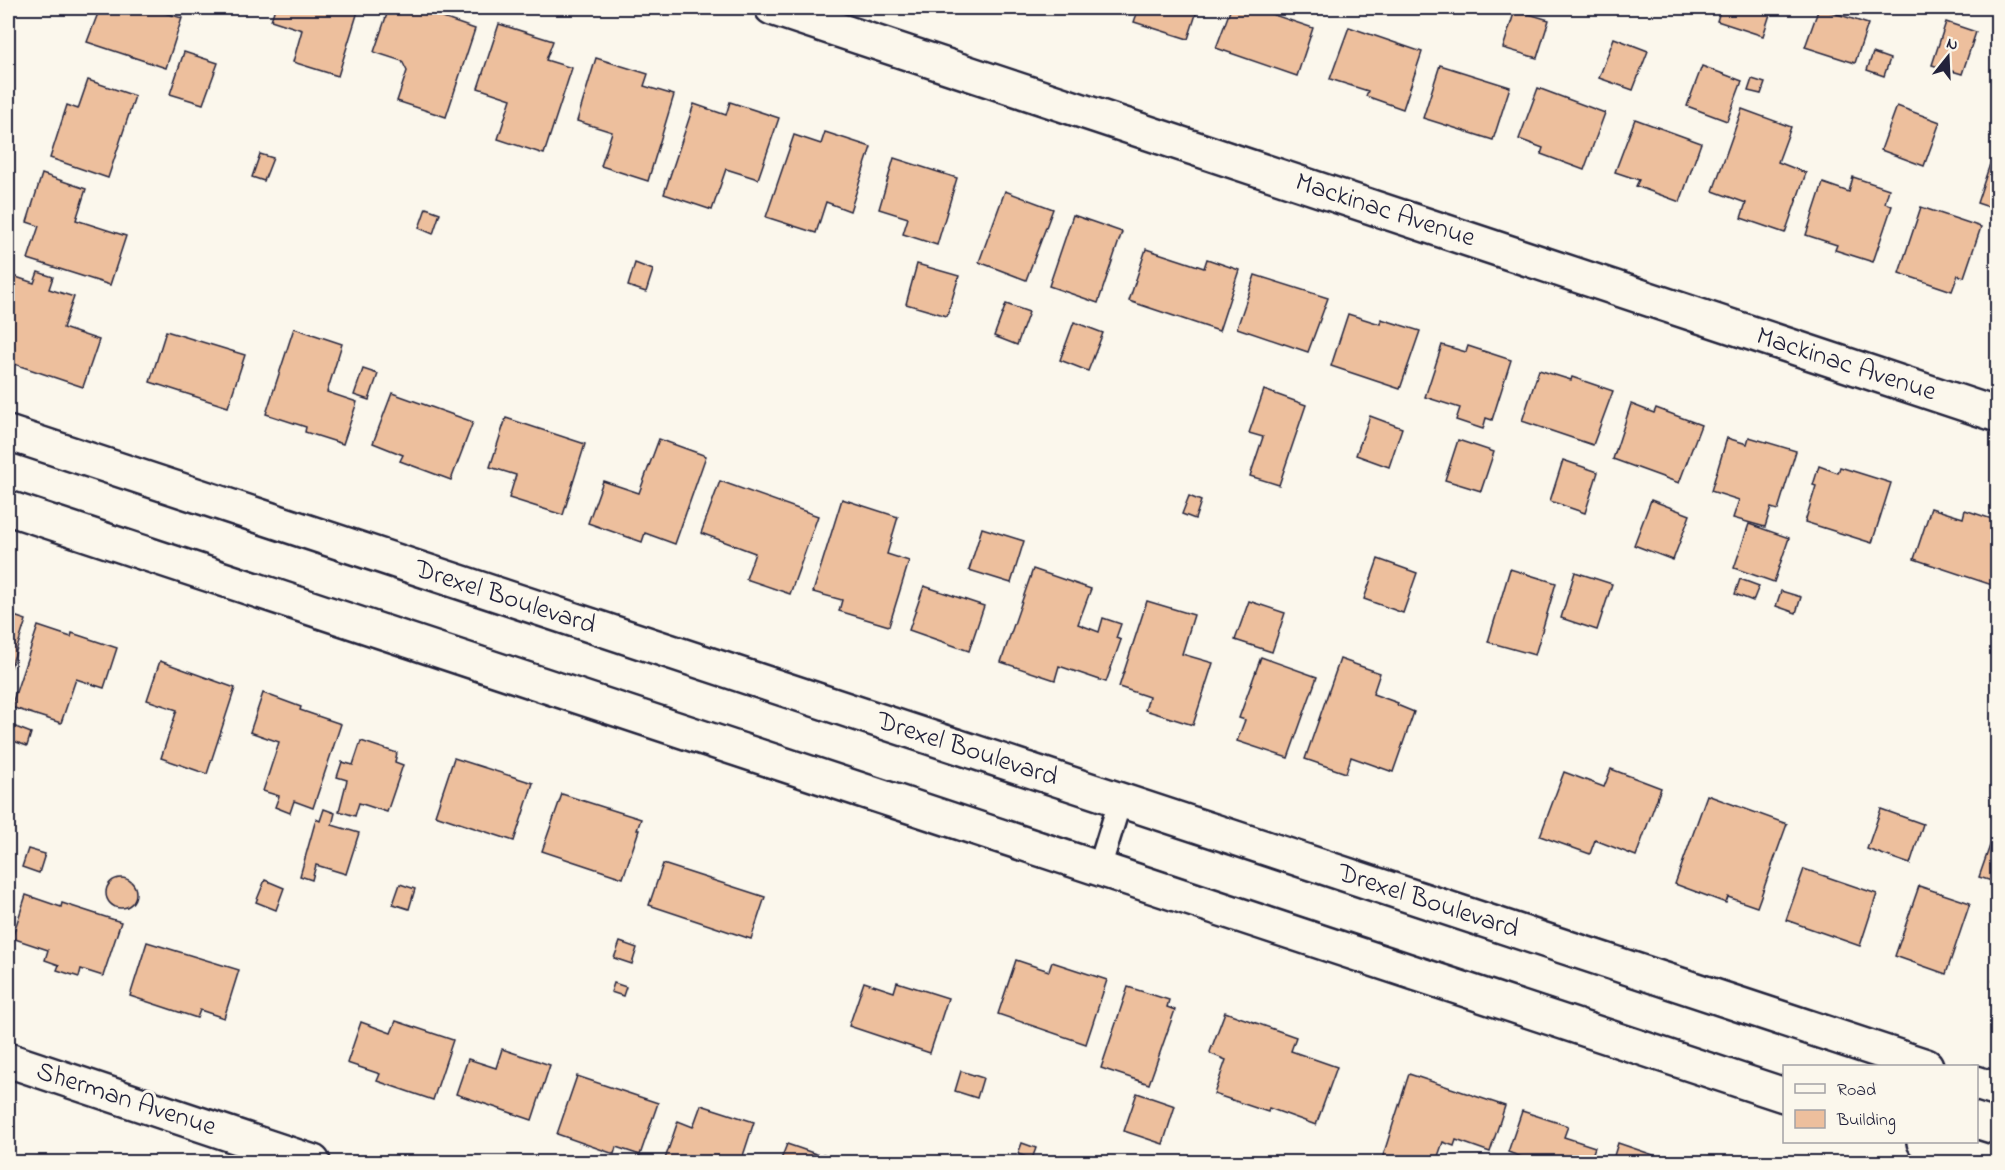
<svg xmlns="http://www.w3.org/2000/svg" width="2005" height="1170" font-family="'Indie Flower',sans-serif">
<style>
.building{fill:#edbf9d;stroke:#22223b;stroke-width:1.5}
.lines{fill:none;stroke-linecap:round;stroke-linejoin:round}
.lane-casing{stroke:#22223b;stroke-width:27}
.street-casing{stroke:#22223b;stroke-width:38}
.secondary-casing{stroke:#22223b;stroke-width:38}
.lane{stroke:#fbf7ec;stroke-width:22}
.street{stroke:#fbf7ec;stroke-width:33}
.secondary{stroke:#fbf7ec;stroke-width:33}
.labels{text-anchor:middle;dominant-baseline:central;stroke-width:6;stroke-linejoin:round;paint-order:stroke}
.street-label{font-size:27px;fill:#22223b;stroke:#fbf7ec}
</style>
<rect width="100%" height="100%" fill="#fbf7ec"/>
<filter id="ink" filterUnits="userSpaceOnUse"><feTurbulence type="fractalNoise" baseFrequency=".0167" numOctaves="2"/><feDisplacementMap in="SourceGraphic" scale="12" xChannelSelector="R" yChannelSelector="G"/><feConvolveMatrix kernelMatrix="1 2 1 2 8 2 1 2 1" color-interpolation-filters="sRGB"/></filter>
<g filter="url(#ink)">
<!-- building -->
<g class="building">
<path d="M 100,8 L 148,8 L 182,18 L 166,68 L 87,42 Z"/>
<path d="M 275,8 L 359,8 L 338,76 L 293,62 L 302,30 L 271,20 Z"/>
<path d="M 389,8 L 446,8 L 443,18 L 475,29 L 446,117 L 397,101 L 407,71 L 402,61 L 374,52 Z"/>
<path d="M 1139,8 L 1198,8 L 1188,39 L 1134,22 Z"/>
<path d="M 1231,8 L 1253,8 L 1313,28 L 1297,76 L 1216,48 Z"/>
<path d="M 1721,8 L 1728,10 L 1729,8 L 1772,8 L 1763,36 L 1717,21 Z"/>
<path d="M 1819,8 L 1868,24 L 1855,63 L 1805,47 Z"/>
<path d="M 1995,8 L 1998,8 L 1998,23 L 1991,21 Z"/>
<path d="M 1515,10 L 1549,20 L 1537,58 L 1503,48 Z"/>
<path d="M 1946,22 L 1976,32 L 1962,74 L 1932,65 Z"/>
<path d="M 499,24 L 553,41 L 546,60 L 572,68 L 544,154 L 498,139 L 511,99 L 478,88 Z"/>
<path d="M 1349,27 L 1422,52 L 1403,109 L 1366,96 L 1368,91 L 1330,79 Z"/>
<path d="M 1614,38 L 1648,51 L 1633,90 L 1599,78 Z"/>
<path d="M 184,52 L 218,63 L 203,104 L 170,94 Z"/>
<path d="M 1873,53 L 1890,59 L 1884,76 L 1867,70 Z"/>
<path d="M 596,58 L 648,74 L 644,86 L 674,95 L 648,181 L 601,166 L 612,132 L 577,121 Z"/>
<path d="M 1440,65 L 1510,87 L 1493,140 L 1423,118 Z"/>
<path d="M 1702,66 L 1742,81 L 1727,121 L 1687,106 Z"/>
<path d="M 1752,79 L 1765,83 L 1761,94 L 1748,91 Z"/>
<path d="M 88,80 L 135,96 L 108,178 L 50,158 L 67,105 L 78,109 Z"/>
<path d="M 1538,88 L 1605,113 L 1584,170 L 1541,154 L 1543,148 L 1519,139 Z"/>
<path d="M 730,102 L 779,118 L 758,179 L 726,169 L 712,210 L 664,194 L 694,104 L 726,115 Z"/>
<path d="M 1897,106 L 1940,122 L 1924,166 L 1881,150 Z"/>
<path d="M 1742,109 L 1791,127 L 1778,162 L 1806,173 L 1785,233 L 1741,218 L 1746,203 L 1713,191 Z"/>
<path d="M 1635,119 L 1701,143 L 1680,202 L 1636,186 L 1639,180 L 1615,172 Z"/>
<path d="M 825,132 L 871,147 L 850,211 L 826,202 L 816,233 L 766,217 L 794,135 L 821,144 Z"/>
<path d="M 260,154 L 273,158 L 264,181 L 252,177 Z"/>
<path d="M 894,158 L 957,178 L 937,245 L 903,234 L 908,218 L 879,209 Z"/>
<path d="M 1990,164 L 1998,167 L 1998,210 L 1977,203 Z"/>
<path d="M 42,174 L 86,189 L 76,220 L 126,236 L 110,285 L 28,259 L 39,226 L 27,222 Z"/>
<path d="M 1853,177 L 1889,189 L 1885,203 L 1892,206 L 1873,262 L 1835,250 L 1837,245 L 1806,235 L 1823,183 L 1849,192 Z"/>
<path d="M 1005,191 L 1053,209 L 1026,280 L 979,262 Z"/>
<path d="M 1921,207 L 1981,227 L 1964,277 L 1958,275 L 1952,291 L 1899,273 Z"/>
<path d="M 426,208 L 440,213 L 433,234 L 419,228 Z"/>
<path d="M 1073,215 L 1122,232 L 1098,303 L 1049,286 Z"/>
<path d="M 1146,249 L 1204,268 L 1207,259 L 1239,270 L 1219,331 L 1129,301 Z"/>
<path d="M 635,263 L 653,270 L 646,292 L 628,286 Z"/>
<path d="M 917,264 L 959,276 L 947,316 L 906,304 Z"/>
<path d="M 38,272 L 53,277 L 49,289 L 74,297 L 63,328 L 99,340 L 83,387 L 8,362 L 8,282 L 10,275 L 34,283 Z"/>
<path d="M 1255,275 L 1328,298 L 1308,352 L 1237,328 Z"/>
<path d="M 1006,304 L 1029,312 L 1017,345 L 994,336 Z"/>
<path d="M 1348,314 L 1380,324 L 1381,319 L 1420,331 L 1400,389 L 1331,366 Z"/>
<path d="M 1074,322 L 1103,333 L 1088,371 L 1060,360 Z"/>
<path d="M 294,328 L 342,344 L 327,392 L 357,402 L 343,444 L 305,432 L 306,427 L 266,414 Z"/>
<path d="M 166,331 L 245,355 L 228,407 L 150,382 Z"/>
<path d="M 1442,345 L 1466,352 L 1468,346 L 1511,360 L 1492,420 L 1486,418 L 1483,429 L 1456,420 L 1460,408 L 1425,397 Z"/>
<path d="M 363,369 L 378,374 L 369,400 L 354,395 Z"/>
<path d="M 1539,370 L 1571,380 L 1572,377 L 1613,391 L 1593,445 L 1522,421 Z"/>
<path d="M 1264,390 L 1306,405 L 1279,485 L 1250,476 L 1263,437 L 1249,433 Z"/>
<path d="M 392,393 L 473,422 L 451,480 L 400,461 L 403,455 L 373,443 Z"/>
<path d="M 1631,404 L 1654,413 L 1656,408 L 1701,425 L 1679,483 L 1613,459 Z"/>
<path d="M 1370,416 L 1402,428 L 1389,467 L 1356,455 Z"/>
<path d="M 506,418 L 585,444 L 563,515 L 509,498 L 516,475 L 490,467 Z"/>
<path d="M 1749,437 L 1796,451 L 1778,510 L 1771,508 L 1765,527 L 1733,518 L 1739,500 L 1711,491 L 1727,438 L 1747,444 Z"/>
<path d="M 659,439 L 706,456 L 675,544 L 645,533 L 642,542 L 588,523 L 603,481 L 639,493 Z"/>
<path d="M 1458,440 L 1494,452 L 1481,491 L 1445,480 Z"/>
<path d="M 1563,460 L 1598,472 L 1585,513 L 1550,501 Z"/>
<path d="M 1819,466 L 1838,473 L 1840,467 L 1891,483 L 1872,543 L 1805,522 L 1816,486 L 1813,485 Z"/>
<path d="M 720,481 L 818,516 L 790,594 L 746,579 L 755,553 L 701,533 Z"/>
<path d="M 1189,496 L 1201,501 L 1195,519 L 1182,514 Z"/>
<path d="M 842,499 L 898,517 L 887,554 L 909,561 L 889,626 L 839,611 L 842,600 L 813,592 Z"/>
<path d="M 1651,500 L 1690,515 L 1673,560 L 1634,545 Z"/>
<path d="M 1931,508 L 1963,518 L 1965,510 L 1998,521 L 1998,587 L 1914,559 Z"/>
<path d="M 1749,524 L 1789,538 L 1774,582 L 1734,568 Z"/>
<path d="M 982,528 L 1024,541 L 1011,583 L 969,570 Z"/>
<path d="M 1378,559 L 1417,573 L 1403,613 L 1364,599 Z"/>
<path d="M 1033,569 L 1091,589 L 1078,624 L 1099,632 L 1103,618 L 1121,624 L 1116,638 L 1121,640 L 1106,682 L 1059,666 L 1055,680 L 1001,662 Z"/>
<path d="M 1510,569 L 1556,583 L 1535,655 L 1488,642 Z"/>
<path d="M 1575,572 L 1612,584 L 1597,630 L 1561,618 Z"/>
<path d="M 1740,579 L 1759,586 L 1753,601 L 1735,594 Z"/>
<path d="M 924,586 L 984,606 L 969,651 L 909,630 Z"/>
<path d="M 1781,591 L 1801,597 L 1796,613 L 1776,606 Z"/>
<path d="M 1147,601 L 1194,615 L 1182,654 L 1213,663 L 1193,725 L 1145,710 L 1149,697 L 1119,687 Z"/>
<path d="M 1249,601 L 1285,613 L 1272,652 L 1235,640 Z"/>
<path d="M 8,614 L 26,620 L 8,676 Z"/>
<path d="M 38,626 L 71,637 L 72,633 L 117,648 L 104,688 L 76,679 L 61,723 L 11,707 Z"/>
<path d="M 1261,657 L 1317,677 L 1288,758 L 1237,741 L 1245,720 L 1239,718 Z"/>
<path d="M 1340,659 L 1380,673 L 1373,694 L 1398,703 L 1397,705 L 1414,712 L 1393,772 L 1351,757 L 1346,773 L 1305,759 Z"/>
<path d="M 160,661 L 235,688 L 207,774 L 161,758 L 177,710 L 147,700 Z"/>
<path d="M 263,693 L 301,707 L 300,710 L 341,724 L 313,808 L 294,801 L 290,813 L 275,807 L 279,796 L 263,791 L 279,742 L 250,732 Z"/>
<path d="M 13,726 L 31,733 L 27,746 L 8,739 Z"/>
<path d="M 361,741 L 397,753 L 395,762 L 403,765 L 387,812 L 359,803 L 355,816 L 339,811 L 347,780 L 337,777 L 342,762 L 353,765 Z"/>
<path d="M 454,758 L 533,783 L 514,841 L 435,815 Z"/>
<path d="M 1611,769 L 1661,788 L 1636,856 L 1595,840 L 1590,854 L 1540,836 L 1564,772 L 1604,787 Z"/>
<path d="M 562,794 L 641,819 L 637,830 L 639,830 L 623,878 L 542,851 Z"/>
<path d="M 1707,795 L 1787,824 L 1757,907 L 1728,897 L 1726,903 L 1675,884 Z"/>
<path d="M 324,809 L 335,813 L 332,825 L 359,833 L 346,874 L 316,865 L 312,880 L 300,876 L 316,819 L 320,821 Z"/>
<path d="M 1881,809 L 1923,824 L 1910,864 L 1867,849 Z"/>
<path d="M 1993,837 L 1998,839 L 1998,883 L 1979,877 Z"/>
<path d="M 28,849 L 45,854 L 39,873 L 22,867 Z"/>
<path d="M 663,864 L 765,897 L 751,939 L 649,905 Z"/>
<path d="M 1804,869 L 1877,894 L 1860,946 L 1786,920 Z"/>
<circle cx="121" cy="893" r="15"/>
<path d="M 265,880 L 284,888 L 276,910 L 256,902 Z"/>
<path d="M 400,884 L 415,889 L 409,909 L 393,904 Z"/>
<path d="M 1919,886 L 1970,903 L 1946,974 L 1895,956 Z"/>
<path d="M 26,895 L 61,907 L 62,903 L 121,922 L 103,976 L 81,969 L 79,977 L 57,970 L 59,965 L 45,960 L 48,950 L 12,938 Z"/>
<path d="M 147,942 L 239,970 L 224,1018 L 200,1010 L 197,1018 L 130,996 Z"/>
<path d="M 620,942 L 637,948 L 632,964 L 614,958 Z"/>
<path d="M 1016,960 L 1049,971 L 1052,962 L 1107,980 L 1086,1044 L 998,1014 Z"/>
<path d="M 1998,968 L 1998,982 L 1993,981 Z"/>
<path d="M 864,982 L 894,992 L 897,982 L 948,998 L 930,1053 L 849,1026 Z"/>
<path d="M 614,983 L 626,987 L 623,996 L 611,992 Z"/>
<path d="M 1128,987 L 1169,1000 L 1167,1007 L 1175,1010 L 1149,1084 L 1101,1068 Z"/>
<path d="M 1225,1012 L 1296,1037 L 1291,1051 L 1337,1067 L 1316,1125 L 1269,1108 L 1268,1112 L 1214,1094 L 1226,1060 L 1211,1054 L 1210,1052 Z"/>
<path d="M 396,1021 L 453,1040 L 433,1100 L 377,1081 L 380,1074 L 347,1063 L 361,1022 L 391,1033 Z"/>
<path d="M 502,1049 L 550,1065 L 532,1120 L 456,1094 L 468,1059 L 496,1068 Z"/>
<path d="M 961,1071 L 983,1078 L 977,1098 L 955,1091 Z"/>
<path d="M 1409,1074 L 1505,1106 L 1490,1152 L 1456,1140 L 1454,1146 L 1443,1142 L 1436,1162 L 1381,1162 Z"/>
<path d="M 577,1076 L 658,1103 L 640,1155 L 616,1147 L 614,1154 L 557,1134 Z"/>
<path d="M 1137,1093 L 1175,1106 L 1163,1144 L 1124,1131 Z"/>
<path d="M 701,1105 L 754,1122 L 741,1162 L 664,1162 L 678,1121 L 693,1127 Z"/>
<path d="M 1522,1111 L 1568,1126 L 1564,1137 L 1595,1147 L 1590,1162 L 1535,1162 L 1508,1152 Z"/>
<path d="M 1022,1143 L 1036,1148 L 1032,1159 L 1018,1154 Z"/>
<path d="M 1618,1143 L 1668,1160 L 1667,1162 L 1612,1162 Z"/>
<path d="M 787,1144 L 822,1156 L 823,1154 L 846,1162 L 780,1162 Z"/>
</g>
<g class="lines">
<defs>
<path id="lane" d="M 1099,869 L 1120,801"/>
<g id="street">
<path d="M 772,8 L 1998,415"/>
<path d="M 8,1060 L 313,1162"/>
</g>
<g id="secondary">
<path d="M 8,433 L 1926,1066"/>
<path d="M 8,508 L 1784,1095"/>
<path d="M 1976,1083 L 1998,1090"/>
<path d="M 1924,1142 L 1988,1162"/>
</g>
</defs>
<!-- lane casing -->
<use href="#lane" class="lane-casing"/>
<!-- street casing -->
<use href="#street" class="street-casing"/>
<!-- secondary casing -->
<use href="#secondary" class="secondary-casing"/>
<!-- lane -->
<use href="#lane" class="lane"/>
<!-- street -->
<use href="#street" class="street"/>
<!-- secondary -->
<use href="#secondary" class="secondary"/>
</g>
</g>
<g class="labels">
<!-- street labels -->
<g class="street-label">
<text transform="translate(1385 211) rotate(18)">Mackinac Avenue</text>
<text transform="translate(1846 365) rotate(18)">Mackinac Avenue</text>
<text transform="translate(505 598) rotate(18)">Drexel Boulevard</text>
<text transform="translate(967 750) rotate(18)">Drexel Boulevard</text>
<text transform="translate(1428 902) rotate(18)">Drexel Boulevard</text>
<text transform="translate(126 1100) rotate(18)">Sherman Avenue</text>
</g>
</g>
<!-- margin -->
<rect width="2005" height="1170" fill="none" stroke="#fbf7ec" stroke-width="30"/>
<rect x="15" y="15" width="1975" height="1140" fill="none" stroke="#22223b" stroke-width="2" filter="url(#ink)"/>
<!-- legend -->
<rect x="1783" y="1065" width="195" height="78" fill="#fbf7ec" stroke="#a4a2a5" stroke-width="1.5"/>
<rect x="1795" y="1084" width="30" height="9" fill="#fbf7ec" stroke="#a4a2a5" stroke-width="1.5"/>
<text x="1837" y="1095" font-size="18" fill="#22223b">Road</text>
<rect x="1795" y="1110" width="30" height="18" fill="#edbf9d" stroke="#a4a2a5" stroke-width="1.5"/>
<text x="1837" y="1125" font-size="18" fill="#22223b">Building</text>
<!-- north arrow -->
<g transform="translate(1948 57) rotate(18)" stroke="#fbf7ec" stroke-width="4.5" paint-order="stroke">
<path d="M0-4.5L10 22L0 15L-10 22Z" fill="#22223b"/>
<text y="-9" font-size="16" font-weight="bold" text-anchor="middle" fill="#22223b">N</text>
</g>
</svg>
